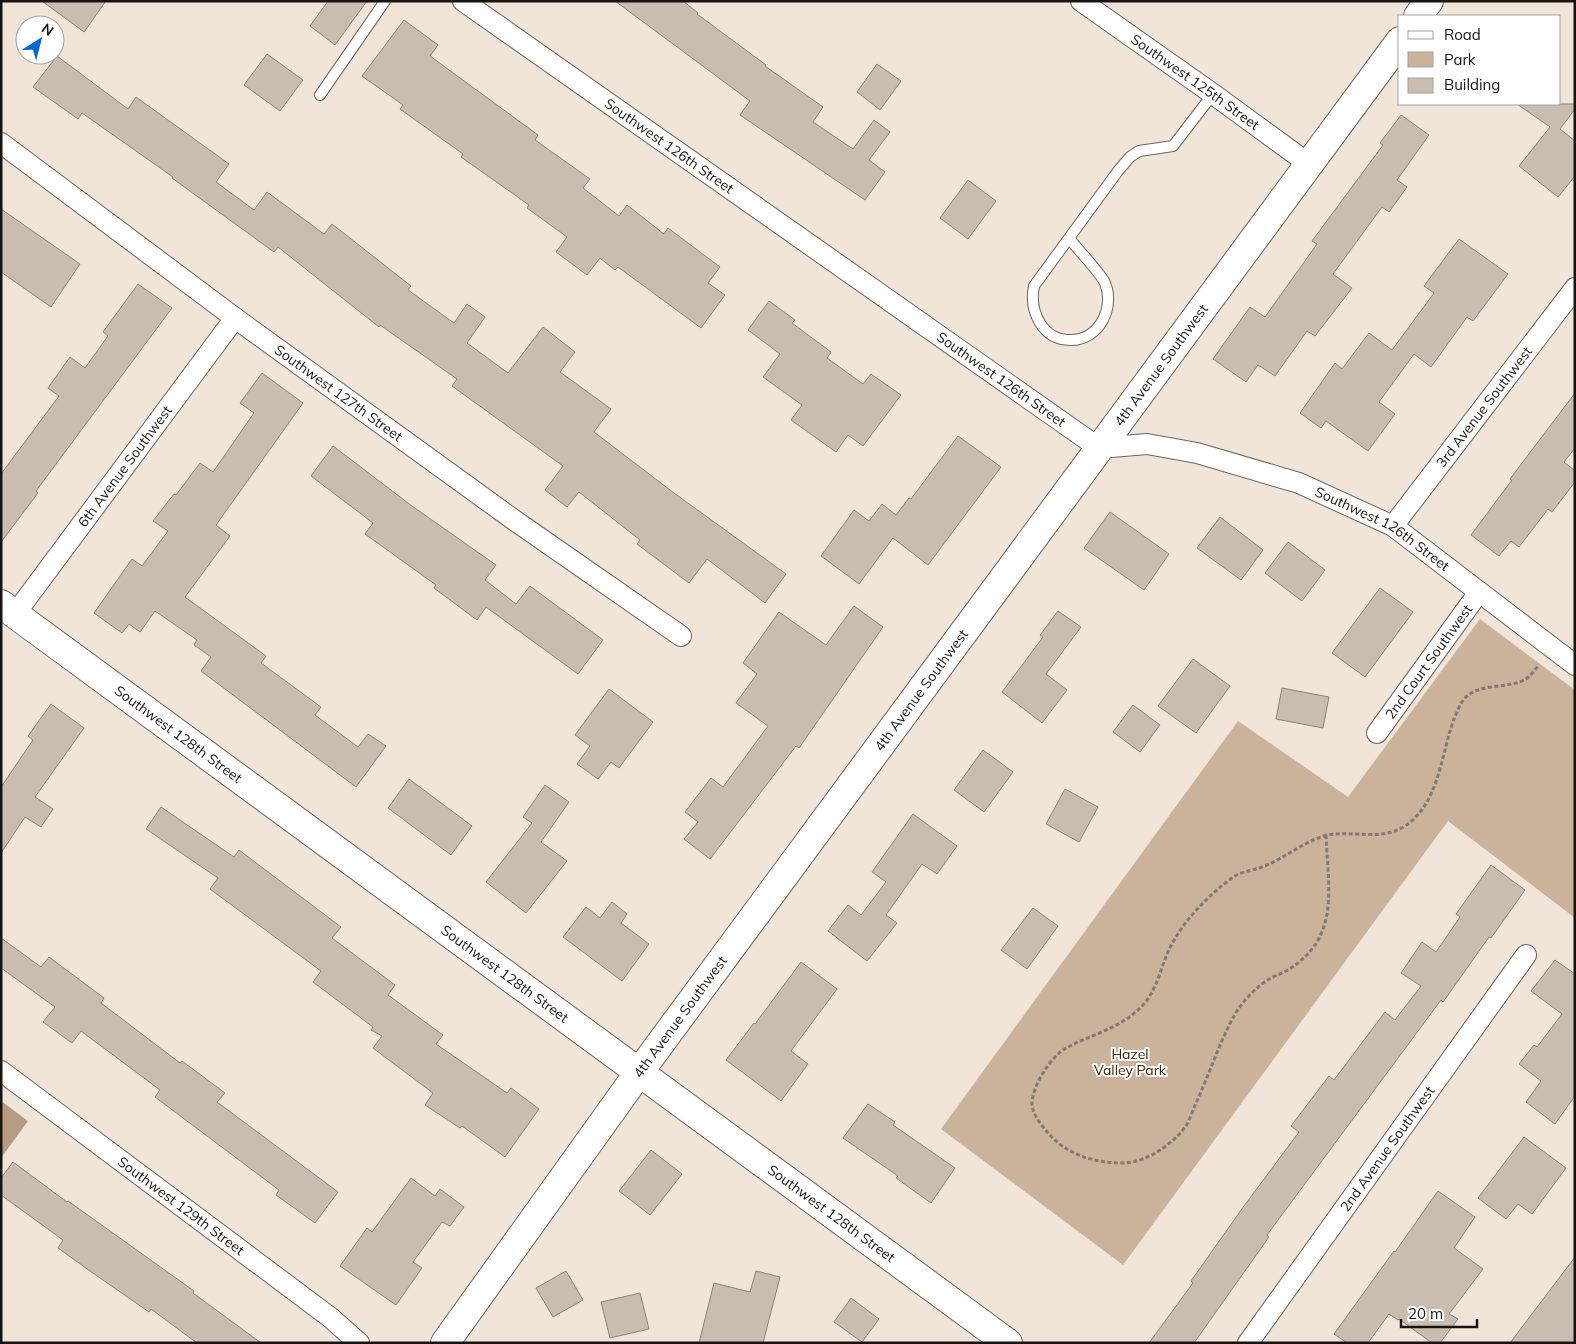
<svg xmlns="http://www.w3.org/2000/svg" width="1576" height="1344" font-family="Mulish,sans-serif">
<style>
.green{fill:#cbb29b}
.forest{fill:#b69c83}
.building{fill:#c9bdb2;stroke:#8d8278}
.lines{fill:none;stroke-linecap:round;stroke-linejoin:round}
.lane-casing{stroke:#6e645a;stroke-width:12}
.street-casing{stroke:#6e645a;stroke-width:22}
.secondary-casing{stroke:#6e645a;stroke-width:30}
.path{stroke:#817972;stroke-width:3;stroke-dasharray:4 2.5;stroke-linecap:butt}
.lane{stroke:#fff;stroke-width:10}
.street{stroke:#fff;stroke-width:20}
.secondary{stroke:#fff;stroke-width:28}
.labels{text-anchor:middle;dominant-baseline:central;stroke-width:4;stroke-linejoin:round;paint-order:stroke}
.street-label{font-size:14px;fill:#181410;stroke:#fff}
.park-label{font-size:14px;fill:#3e2202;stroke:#fff}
</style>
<rect width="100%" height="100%" fill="#f1e5da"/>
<!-- green -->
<path class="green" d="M 1480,619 L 1575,690 L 1575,918 L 1448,821 L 1123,1265 L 941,1129 L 1238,721 L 1348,797 Z"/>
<!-- forest -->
<path class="forest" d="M 1,1101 L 28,1121 L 1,1158 Z"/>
<!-- building -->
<g class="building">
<path d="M 42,1 L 106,1 L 84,32 Z"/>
<path d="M 328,1 L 367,1 L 335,45 L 310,26 Z"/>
<path d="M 615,1 L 683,1 L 698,13 L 697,14 L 766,65 L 765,66 L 823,107 L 813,122 L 853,149 L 874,120 L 890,132 L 869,160 L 885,172 L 865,200 L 740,115 L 750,101 Z"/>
<path d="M 404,20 L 438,45 L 430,56 L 538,135 L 535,140 L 590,179 L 583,188 L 619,216 L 627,205 L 664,234 L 668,228 L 720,267 L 708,283 L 725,295 L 701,328 L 618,267 L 615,270 L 600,258 L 587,275 L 556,252 L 567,237 L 527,208 L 529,205 L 461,157 L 463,154 L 400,109 L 403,105 L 362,76 Z"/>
<path d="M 267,54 L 303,80 L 280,111 L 244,85 Z"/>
<path d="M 57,56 L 128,109 L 136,97 L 229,164 L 216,182 L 254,210 L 267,192 L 324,234 L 332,224 L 411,286 L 408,290 L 454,323 L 467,304 L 485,317 L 467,343 L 508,373 L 543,327 L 575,352 L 560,372 L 611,409 L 594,432 L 674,493 L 786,574 L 765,603 L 707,559 L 689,583 L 637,544 L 640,540 L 579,492 L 567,507 L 545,490 L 563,466 L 452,386 L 457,379 L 380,325 L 379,327 L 278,247 L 274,252 L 172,178 L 173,177 L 82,113 L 78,119 L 33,87 Z"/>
<path d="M 877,64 L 901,81 L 880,110 L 857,92 Z"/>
<path d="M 1517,104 L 1575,104 L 1575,109 L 1560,129 L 1575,141 L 1575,176 L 1558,197 L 1519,166 L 1550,127 Z"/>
<path d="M 1401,115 L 1429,135 L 1397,180 L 1407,187 L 1389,212 L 1382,207 L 1333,274 L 1352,288 L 1315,336 L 1307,331 L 1275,376 L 1258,365 L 1246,382 L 1213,359 L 1250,307 L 1265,317 L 1317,244 L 1312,241 L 1383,145 L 1380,143 Z"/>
<path d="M 968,180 L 996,201 L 968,239 L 940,218 Z"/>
<path d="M 1,209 L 80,264 L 51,307 L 1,272 Z"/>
<path d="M 1459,239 L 1508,274 L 1473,321 L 1467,317 L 1431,367 L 1414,354 L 1379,402 L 1395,414 L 1368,451 L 1326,421 L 1321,428 L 1300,413 L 1335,363 L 1342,369 L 1369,333 L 1392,350 L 1434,293 L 1424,286 Z"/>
<path d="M 138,284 L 172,308 L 36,491 L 38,493 L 1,542 L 1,474 L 59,396 L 48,388 L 70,357 L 85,368 L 108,336 L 103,332 Z"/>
<path d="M 769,301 L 795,320 L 792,323 L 831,352 L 827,358 L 863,384 L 871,374 L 901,395 L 863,446 L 848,435 L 836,452 L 791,420 L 802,405 L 763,377 L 780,354 L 748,330 Z"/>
<path d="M 262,373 L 303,403 L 216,525 L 230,536 L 185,597 L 266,656 L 261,663 L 321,707 L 315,715 L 358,747 L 368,734 L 386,746 L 356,787 L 201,671 L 211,657 L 194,645 L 197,640 L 155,611 L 140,632 L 129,624 L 122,633 L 94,613 L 132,559 L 142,566 L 168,531 L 153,521 L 174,494 L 176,495 L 200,463 L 213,472 L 254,413 L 240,403 Z"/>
<path d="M 1575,393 L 1575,448 L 1564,462 L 1575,471 L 1575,482 L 1552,512 L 1548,509 L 1519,547 L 1511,541 L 1499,556 L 1471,535 L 1512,480 L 1510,479 Z"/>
<path d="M 958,436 L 1001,467 L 928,565 L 893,538 L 859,584 L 821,556 L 854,510 L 869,521 L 882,504 L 896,515 L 909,498 L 911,499 Z"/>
<path d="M 333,446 L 412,506 L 496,565 L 485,580 L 516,604 L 530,586 L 603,640 L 578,674 L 486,607 L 477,620 L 434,588 L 436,585 L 365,534 L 373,523 L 311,476 Z"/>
<path d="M 1110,512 L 1169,554 L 1144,590 L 1084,548 Z"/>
<path d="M 1220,517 L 1263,550 L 1241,580 L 1197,548 Z"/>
<path d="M 1288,542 L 1325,570 L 1302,601 L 1265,573 Z"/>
<path d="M 1380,588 L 1413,612 L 1365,677 L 1332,653 Z"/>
<path d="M 854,606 L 883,627 L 799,748 L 796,746 L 710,859 L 684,839 L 698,822 L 685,812 L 711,778 L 723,787 L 768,726 L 736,703 L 757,674 L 743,663 L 779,612 L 826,645 Z"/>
<path d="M 1058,611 L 1081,627 L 1046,674 L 1067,690 L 1042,723 L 1002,692 L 1043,637 L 1040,635 Z"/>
<path d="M 1193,659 L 1230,686 L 1196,733 L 1158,706 Z"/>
<path d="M 1282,688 L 1329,697 L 1323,728 L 1276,719 Z"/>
<path d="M 609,689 L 653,722 L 619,768 L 611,762 L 598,779 L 577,764 L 590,746 L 575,735 Z"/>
<path d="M 51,704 L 84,728 L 35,797 L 53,809 L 41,827 L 25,817 L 1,853 L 1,787 L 33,740 L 28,736 Z"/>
<path d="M 1133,705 L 1160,725 L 1140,752 L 1113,732 Z"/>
<path d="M 983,750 L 1013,772 L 984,812 L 954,790 Z"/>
<path d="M 409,779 L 472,826 L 451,855 L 388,808 Z"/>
<path d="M 545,785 L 569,802 L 541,842 L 567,861 L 526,913 L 486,882 L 532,823 L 523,817 Z"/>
<path d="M 1065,789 L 1098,807 L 1079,842 L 1046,824 Z"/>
<path d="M 161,807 L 234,857 L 239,850 L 341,927 L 332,938 L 395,985 L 388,995 L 443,1035 L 436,1044 L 507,1093 L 511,1088 L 539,1109 L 505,1157 L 462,1126 L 460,1128 L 425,1105 L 433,1093 L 373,1048 L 382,1036 L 371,1030 L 373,1027 L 313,982 L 321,971 L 210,889 L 218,878 L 146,829 Z"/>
<path d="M 913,814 L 957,846 L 937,874 L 922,864 L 886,915 L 897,923 L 867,961 L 828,931 L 848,905 L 861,915 L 886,882 L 872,872 Z"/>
<path d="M 1491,865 L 1525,890 L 1491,938 L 1489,937 L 1443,1002 L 1441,1000 L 1267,1235 L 1269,1237 L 1194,1343 L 1149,1343 L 1193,1283 L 1191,1281 L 1244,1206 L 1299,1132 L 1291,1126 L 1329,1076 L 1334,1080 L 1385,1012 L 1395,1020 L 1421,986 L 1401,973 L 1422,942 L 1436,952 L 1460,917 L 1456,914 Z"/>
<path d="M 612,902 L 627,914 L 621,923 L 649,944 L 622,981 L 563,937 L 586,907 L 600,918 Z"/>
<path d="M 1033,908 L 1058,926 L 1027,969 L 1001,950 Z"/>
<path d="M 1,938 L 41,967 L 49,957 L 104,998 L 101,1003 L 180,1063 L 182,1061 L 225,1093 L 217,1102 L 338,1192 L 315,1223 L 276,1195 L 279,1190 L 155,1097 L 160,1090 L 81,1031 L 72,1043 L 43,1022 L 55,1007 L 1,968 Z"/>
<path d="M 1555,960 L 1575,974 L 1575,1096 L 1555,1124 L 1526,1102 L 1541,1081 L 1519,1064 L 1534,1045 L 1537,1047 L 1562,1014 L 1531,991 Z"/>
<path d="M 801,962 L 837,989 L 791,1051 L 808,1064 L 781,1101 L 726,1060 L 754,1023 L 755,1024 Z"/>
<path d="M 868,1104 L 895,1122 L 893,1125 L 955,1168 L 931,1203 L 896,1178 L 898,1176 L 843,1138 Z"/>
<path d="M 1524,1137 L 1566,1168 L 1532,1214 L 1518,1204 L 1506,1219 L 1478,1198 Z"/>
<path d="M 651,1150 L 682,1174 L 650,1215 L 619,1191 Z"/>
<path d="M 13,1162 L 67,1202 L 68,1201 L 194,1291 L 193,1293 L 261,1343 L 197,1343 L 151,1309 L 149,1312 L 90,1271 L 58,1248 L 63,1240 L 1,1195 L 1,1178 Z"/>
<path d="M 411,1178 L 435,1196 L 440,1189 L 464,1207 L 450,1226 L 442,1222 L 413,1262 L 422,1268 L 396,1305 L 340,1266 L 367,1228 L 372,1232 Z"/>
<path d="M 1438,1191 L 1475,1217 L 1454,1248 L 1483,1269 L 1449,1314 L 1458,1319 L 1440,1343 L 1432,1343 L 1399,1319 L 1398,1320 L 1389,1314 L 1368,1343 L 1347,1343 L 1334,1334 L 1394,1251 L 1395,1252 Z"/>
<path d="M 1575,1257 L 1575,1343 L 1510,1343 Z"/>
<path d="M 566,1271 L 583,1300 L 553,1317 L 536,1288 Z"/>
<path d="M 756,1271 L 780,1277 L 763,1343 L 699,1343 L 714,1283 L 750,1292 Z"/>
<path d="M 640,1293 L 649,1329 L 610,1338 L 601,1302 Z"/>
<path d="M 851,1298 L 879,1319 L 862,1342 L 834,1322 Z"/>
</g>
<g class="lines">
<defs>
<g id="lane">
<path d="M 320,95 L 385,1"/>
<path d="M 1069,238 C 1077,249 1100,272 1105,283 C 1115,307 1100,339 1072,340 C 1042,341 1029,311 1034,286 L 1118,171 L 1130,157 L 1139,151 L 1173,146 L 1213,94"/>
</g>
<g id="street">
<path id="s1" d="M 463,1 L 1099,448 L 1147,444 L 1197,453 L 1299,483 L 1393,526 L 1575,665"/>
<path id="s2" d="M 1081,1 L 1213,94 L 1309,164"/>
<path id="s3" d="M 1,143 L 235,318 L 514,520 L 681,636"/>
<path id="s4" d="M 1393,526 L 1575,288"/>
<path id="s5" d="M 15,614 L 235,318"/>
<path id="s6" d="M 1377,733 L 1479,592"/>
<path id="s7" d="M 1,1071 L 331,1318 L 359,1343"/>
<path id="s8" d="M 1248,1343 L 1526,955"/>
</g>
<g id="secondary">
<path d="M 1418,16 L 1429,1"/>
<path id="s9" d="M 1,604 L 1008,1343"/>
<path id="s10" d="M 445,1343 L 640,1071 L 1400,41"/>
</g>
</defs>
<!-- lane casing -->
<use href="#lane" class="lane-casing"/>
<!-- street casing -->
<use href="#street" class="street-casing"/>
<!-- secondary casing -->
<use href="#secondary" class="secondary-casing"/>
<!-- path -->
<path class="path" d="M 1326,835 C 1328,889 1341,939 1286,971 C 1280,974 1274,976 1269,979 C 1255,988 1242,1002 1234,1016 C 1219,1043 1209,1075 1196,1103 C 1193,1110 1190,1119 1186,1126 C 1172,1145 1146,1163 1122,1163 C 1095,1163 1067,1155 1048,1133 C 1042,1126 1034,1116 1032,1106 C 1031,1088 1050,1057 1066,1048 C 1092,1034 1122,1028 1143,1005 C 1156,991 1160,971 1167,954 C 1181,923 1205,898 1232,878 C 1241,871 1252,871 1262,867 C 1284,859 1301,843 1324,836 C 1350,829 1381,842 1405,826 C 1439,804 1441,754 1454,719 C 1457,713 1460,702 1466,697 C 1480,683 1509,689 1526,679 C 1531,676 1535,669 1539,665"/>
<!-- lane -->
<use href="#lane" class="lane"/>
<!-- street -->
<use href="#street" class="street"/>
<!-- secondary -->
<use href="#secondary" class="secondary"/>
</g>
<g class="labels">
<!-- street labels -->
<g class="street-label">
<text stroke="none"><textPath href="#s2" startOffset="140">Southwest 125th Street</textPath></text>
<text stroke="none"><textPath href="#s1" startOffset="252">Southwest 126th Street</textPath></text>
<text stroke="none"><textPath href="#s10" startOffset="1212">4th Avenue Southwest</textPath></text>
<text stroke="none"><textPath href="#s1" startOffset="658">Southwest 126th Street</textPath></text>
<text stroke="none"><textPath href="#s3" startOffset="420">Southwest 127th Street</textPath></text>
<text stroke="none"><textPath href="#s4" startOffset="150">3rd Avenue Southwest</textPath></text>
<text stroke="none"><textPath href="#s5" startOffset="184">6th Avenue Southwest</textPath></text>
<text stroke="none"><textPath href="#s1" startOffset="1078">Southwest 126th Street</textPath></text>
<text stroke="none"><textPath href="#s6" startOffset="88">2nd Court Southwest</textPath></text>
<text stroke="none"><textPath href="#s10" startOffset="808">4th Avenue Southwest</textPath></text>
<text stroke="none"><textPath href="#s9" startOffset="220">Southwest 128th Street</textPath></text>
<text stroke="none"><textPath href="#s9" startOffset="625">Southwest 128th Street</textPath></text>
<text stroke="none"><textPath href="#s10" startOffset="402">4th Avenue Southwest</textPath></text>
<text stroke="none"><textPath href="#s8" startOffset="239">2nd Avenue Southwest</textPath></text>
<text stroke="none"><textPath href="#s7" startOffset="225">Southwest 129th Street</textPath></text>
<text stroke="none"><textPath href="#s9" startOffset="1030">Southwest 128th Street</textPath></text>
</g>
<!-- park labels -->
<g class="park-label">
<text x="1130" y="1054">Hazel<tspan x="1130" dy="16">Valley Park</tspan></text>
</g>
</g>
<!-- border -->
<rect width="1576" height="1344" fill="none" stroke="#181410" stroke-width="5"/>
<!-- legend -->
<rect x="1398" y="15" width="162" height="90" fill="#ffffff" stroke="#a3a19f"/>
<rect x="1408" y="31" width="25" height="8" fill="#ffffff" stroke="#a3a19f"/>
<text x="1444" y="40" font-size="15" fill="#181410">Road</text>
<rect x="1408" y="52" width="25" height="15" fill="#cbb29b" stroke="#a3a19f"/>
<text x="1444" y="65" font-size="15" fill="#181410">Park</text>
<rect x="1408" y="78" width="25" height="15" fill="#c9bdb2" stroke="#a3a19f"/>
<text x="1444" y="90" font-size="15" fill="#181410">Building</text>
<!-- north arrow -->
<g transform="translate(40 40) rotate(36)"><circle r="24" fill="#ffffff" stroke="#a3a19f"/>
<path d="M0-4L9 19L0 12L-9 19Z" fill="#006ad2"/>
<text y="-8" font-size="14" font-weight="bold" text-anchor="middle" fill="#181410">N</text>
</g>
<!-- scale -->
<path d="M1401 1319v8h76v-8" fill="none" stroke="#181410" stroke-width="2.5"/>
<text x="1408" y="1319" font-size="15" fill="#181410" stroke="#ffffff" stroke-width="4" paint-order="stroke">20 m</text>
</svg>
